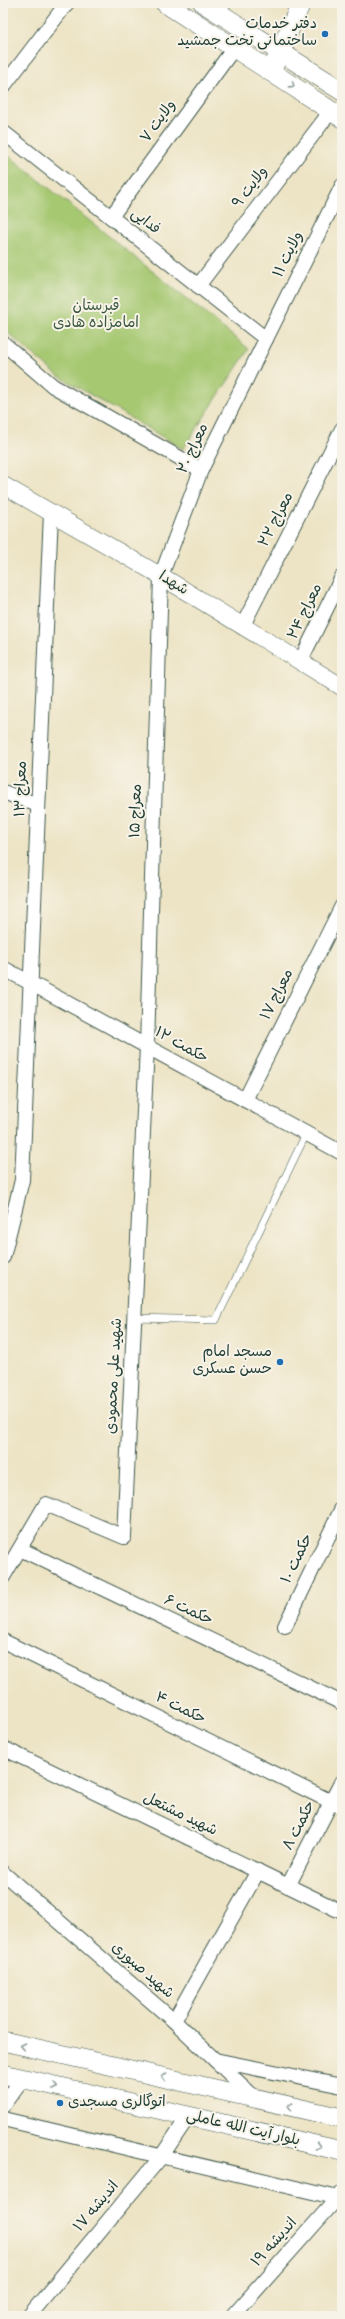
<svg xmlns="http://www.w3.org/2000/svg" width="345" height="2319" font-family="'Gochi Hand','Playpen Sans Arabic',sans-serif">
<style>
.green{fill:#a6c871;stroke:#628252}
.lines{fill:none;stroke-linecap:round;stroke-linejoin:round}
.service-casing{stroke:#3e564a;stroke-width:8}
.minor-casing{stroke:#3e564a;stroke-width:16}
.tertiary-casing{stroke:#3e564a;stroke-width:18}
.secondary-casing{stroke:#3e564a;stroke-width:20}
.service{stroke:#fff;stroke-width:7}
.minor{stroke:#fff;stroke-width:14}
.tertiary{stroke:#fff;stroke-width:17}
.secondary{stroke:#fff;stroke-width:19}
.oneway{stroke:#8f9e9a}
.poi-dot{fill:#1f6fb2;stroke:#f7f3e8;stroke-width:1.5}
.labels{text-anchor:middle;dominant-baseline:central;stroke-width:4;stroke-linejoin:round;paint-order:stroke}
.poi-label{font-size:15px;fill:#1f3d34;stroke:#f7f3e8;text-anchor:end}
.street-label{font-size:15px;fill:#1f3d34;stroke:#f7f3e8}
.park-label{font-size:15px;fill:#3a5940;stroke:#f7f3e8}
</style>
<rect width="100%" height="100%" fill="#f7f3e8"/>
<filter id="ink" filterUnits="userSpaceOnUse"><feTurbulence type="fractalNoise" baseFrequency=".025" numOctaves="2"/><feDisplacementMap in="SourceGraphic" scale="8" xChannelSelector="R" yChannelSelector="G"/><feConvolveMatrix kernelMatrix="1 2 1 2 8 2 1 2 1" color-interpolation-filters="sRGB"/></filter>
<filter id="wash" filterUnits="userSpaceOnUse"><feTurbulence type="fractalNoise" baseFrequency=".012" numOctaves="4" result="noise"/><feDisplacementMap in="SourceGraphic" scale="16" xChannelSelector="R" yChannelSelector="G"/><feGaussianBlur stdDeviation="0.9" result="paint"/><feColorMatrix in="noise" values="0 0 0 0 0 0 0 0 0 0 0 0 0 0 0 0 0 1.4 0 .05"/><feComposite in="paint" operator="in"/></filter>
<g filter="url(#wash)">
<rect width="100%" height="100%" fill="#ede4c5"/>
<!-- green -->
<path class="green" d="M 3,151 L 249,349 L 183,449 L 57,375 L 3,329 Z"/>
</g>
<g filter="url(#ink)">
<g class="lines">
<defs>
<path id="service" d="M 134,1318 L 216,1320 L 306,1134"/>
<g id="minor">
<path d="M 3,87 L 67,3"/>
<path d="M 3,132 L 266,339"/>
<path d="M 111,217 L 234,48"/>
<path d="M 198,286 L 331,111"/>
<path d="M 3,343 L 53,386 L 201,470"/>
<path d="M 242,627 L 342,429"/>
<path d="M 300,662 L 342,577"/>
<path d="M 3,792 L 38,805"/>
<path d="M 3,968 L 342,1153"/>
<path d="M 245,1100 L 342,906"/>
<path d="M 3,1257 L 22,1180 L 51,513"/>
<path d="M 20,1549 L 342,1703"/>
<path d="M 3,1577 L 46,1504 L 124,1537 L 147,1046 L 161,576 L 201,470 L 342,186"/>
<path d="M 285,1626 L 342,1508"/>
<path d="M 3,1641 L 342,1807"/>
<path d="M 3,1748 L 342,1912"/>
<path d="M 3,1873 L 174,2021 L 255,2098"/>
<path d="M 288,1886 L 342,1781"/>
<path d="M 174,2021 L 258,1871"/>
<path d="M 215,2060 L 342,2086"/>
<path d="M 3,2105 L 23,2078"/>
<path d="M 3,2119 L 338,2198 L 342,2202"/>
<path d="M 29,2316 L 161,2157 L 188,2117"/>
<path d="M 233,2316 L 342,2193"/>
</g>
<path id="tertiary" d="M 3,485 L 161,576 L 342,687"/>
<g id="secondary">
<path d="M 165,3 L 342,118"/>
<path d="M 203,3 L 342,91"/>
<path d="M 275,63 L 301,3"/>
<path d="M 3,2041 L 342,2118"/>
<path d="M 3,2074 L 342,2151"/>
</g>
</defs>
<!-- service casing -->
<use href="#service" class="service-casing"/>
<!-- minor casing -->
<use href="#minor" class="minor-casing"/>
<!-- tertiary casing -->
<use href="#tertiary" class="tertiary-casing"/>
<!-- secondary casing -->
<use href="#secondary" class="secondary-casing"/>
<!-- service -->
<use href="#service" class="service"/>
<!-- minor -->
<use href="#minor" class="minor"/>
<!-- tertiary -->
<use href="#tertiary" class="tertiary"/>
<!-- secondary -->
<use href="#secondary" class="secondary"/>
</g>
<!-- one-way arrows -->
<defs><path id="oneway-chevron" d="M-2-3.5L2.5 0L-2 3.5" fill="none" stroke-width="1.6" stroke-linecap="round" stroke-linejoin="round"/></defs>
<g class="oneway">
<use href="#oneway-chevron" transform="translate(292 85) rotate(33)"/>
<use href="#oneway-chevron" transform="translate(23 2046) rotate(-167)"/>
<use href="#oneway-chevron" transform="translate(164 2077) rotate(-167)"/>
<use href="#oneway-chevron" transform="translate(55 2086) rotate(13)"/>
<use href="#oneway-chevron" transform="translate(290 2106) rotate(-167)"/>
<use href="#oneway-chevron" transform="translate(318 2146) rotate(12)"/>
</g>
</g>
<!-- markers -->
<g class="poi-dot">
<circle cx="325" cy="34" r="4"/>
<circle cx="280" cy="1362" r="4"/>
<circle cx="60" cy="2103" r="4"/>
</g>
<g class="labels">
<!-- poi labels -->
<g class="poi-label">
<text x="317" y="25">دفتر خدمات<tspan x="317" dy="17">ساختمانی تخت جمشید</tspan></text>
<text x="272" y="1353">مسجد امام<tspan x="272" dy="17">حسن عسکری</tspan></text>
<text x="68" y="2103" text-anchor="start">اتوگالری مسجدی</text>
</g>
<!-- street labels -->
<g class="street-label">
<text transform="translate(159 122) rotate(-54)">ولایت ۷</text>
<text transform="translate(251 188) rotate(-53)">ولایت ۹</text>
<text transform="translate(145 222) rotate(38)">فدایی</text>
<text transform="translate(289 255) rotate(-64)">ولایت ۱۱</text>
<text transform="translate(194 449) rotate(-65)">معراج ۲۰</text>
<text transform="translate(277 520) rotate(-63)">معراج ۲۲</text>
<text transform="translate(173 584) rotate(32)">شهدا</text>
<text transform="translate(306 612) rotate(-64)">معراج ۲۴</text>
<text transform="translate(22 789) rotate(-88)">معراج ۱۳</text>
<text transform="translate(137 811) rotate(-88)">معراج ۱۵</text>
<text transform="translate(278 995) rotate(-63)">معراج ۱۷</text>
<text transform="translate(181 1046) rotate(29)">حکمت ۱۲</text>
<text transform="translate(115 1376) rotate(-87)">شهید علی محمودی</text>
<text transform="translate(298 1559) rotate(-64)">حکمت ۱۰</text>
<text transform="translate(188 1611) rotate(25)">حکمت ۶</text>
<text transform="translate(180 1709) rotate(26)">حکمت ۴</text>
<text transform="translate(180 1815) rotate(26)">شهید مشتعل</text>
<text transform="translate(300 1826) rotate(-63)">حکمت ۸</text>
<text transform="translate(142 1971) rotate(41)">شهید صبوری</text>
<text transform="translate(243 2129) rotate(13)">بلوار آیت‌ الله عاملی</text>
<text transform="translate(97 2207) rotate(-50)">اندیشه ۱۷</text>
<text transform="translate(275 2243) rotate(-48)">اندیشه ۱۹</text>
</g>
<!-- park labels -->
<g class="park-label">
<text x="96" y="307">قبرستان<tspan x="96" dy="17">امامزاده هادی</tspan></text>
</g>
</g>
<!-- margin -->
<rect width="345" height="2319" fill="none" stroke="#f7f3e8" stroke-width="16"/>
</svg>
